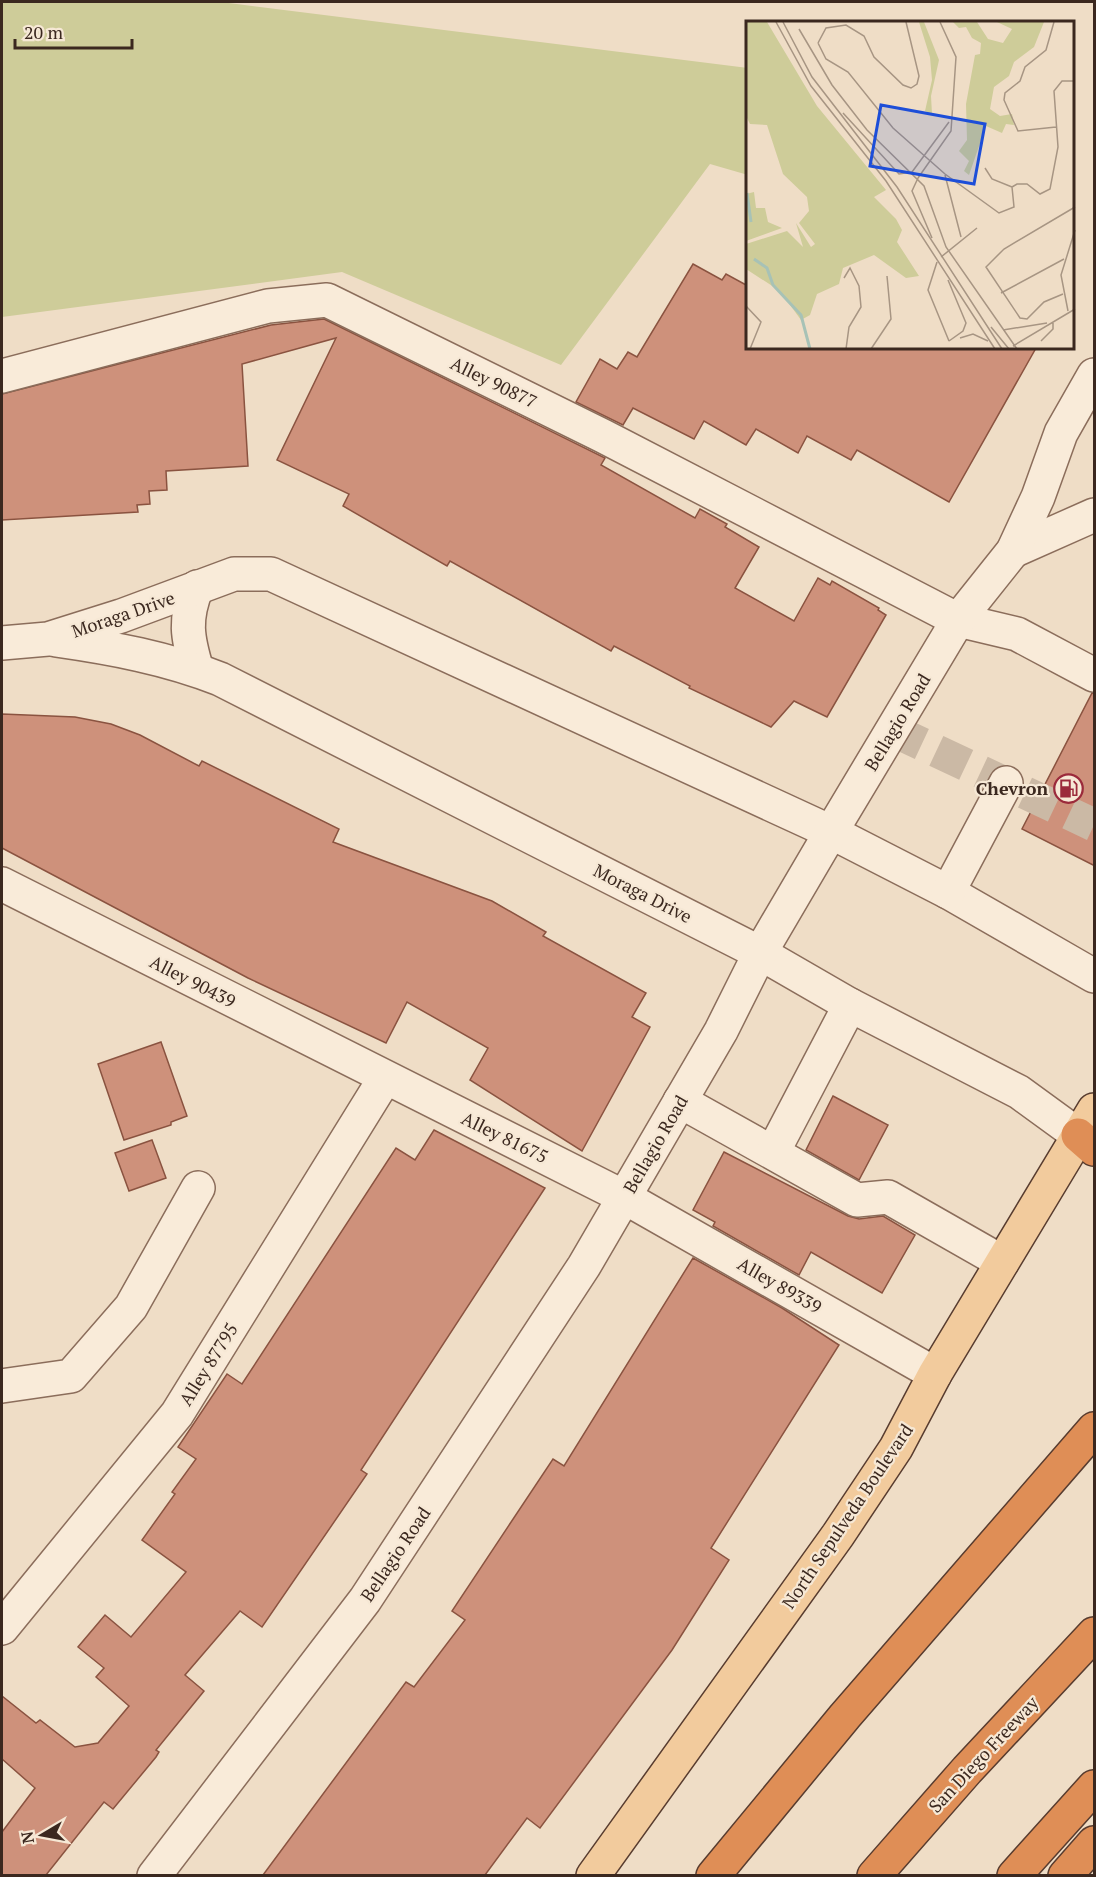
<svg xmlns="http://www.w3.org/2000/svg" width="1096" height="1877" font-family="'PT Serif',serif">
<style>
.green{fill:#cecc99}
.building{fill:#ce917b;stroke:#8a5340;stroke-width:1.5}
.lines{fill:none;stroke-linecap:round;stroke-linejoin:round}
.minor-tunnel{stroke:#cbb9a5;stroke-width:33;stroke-dasharray:33 16;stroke-linecap:butt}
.minor-casing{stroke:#8b6d5b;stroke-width:36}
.major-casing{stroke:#583c2f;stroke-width:36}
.highway-casing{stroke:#583c2f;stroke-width:36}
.minor{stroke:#f9ebd9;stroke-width:33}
.major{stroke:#f2cb9d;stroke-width:33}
.highway{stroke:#df8e56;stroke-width:33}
.labels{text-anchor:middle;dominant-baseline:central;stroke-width:4.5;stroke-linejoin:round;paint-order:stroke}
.street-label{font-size:18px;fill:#3b281f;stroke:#f6e8d5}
.poi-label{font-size:18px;font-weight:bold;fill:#3b281f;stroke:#f6e8d5;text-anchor:end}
.inset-river{fill:none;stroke:#a7c2b6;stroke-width:3}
.inset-road{fill:none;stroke:#a79583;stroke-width:1.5}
.view{fill:#1d4ed8;fill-opacity:0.15;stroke:#1d4ed8;stroke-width:3}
.inset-edge{fill:none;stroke:#3b281f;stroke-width:3}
</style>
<rect width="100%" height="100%" fill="#efddc6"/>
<!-- green -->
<path class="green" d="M 2,2 L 221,2 L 748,68 L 748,175 L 710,164 L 561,365 L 342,272 L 2,317 Z"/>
<!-- building -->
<g class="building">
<path d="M 693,264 L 722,280 L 726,274 L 748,286 L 748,348 L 1036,348 L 949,502 L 857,450 L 851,460 L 807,436 L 798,453 L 756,429 L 746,445 L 704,421 L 694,439 L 633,408 L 623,425 L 576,402 L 600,359 L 617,369 L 628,352 L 637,357 Z"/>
<path d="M 324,319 L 605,458 L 601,465 L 695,518 L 700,509 L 727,524 L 725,527 L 759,547 L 735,588 L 794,621 L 818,578 L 830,585 L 832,581 L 879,608 L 878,610 L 886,615 L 827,717 L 794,701 L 771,727 L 689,688 L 690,686 L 614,646 L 611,651 L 450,561 L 447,566 L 343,506 L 349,494 L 277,460 L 336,338 L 242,364 L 248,466 L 166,471 L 167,490 L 149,491 L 150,504 L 137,505 L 138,512 L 2,520 L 2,394 L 271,325 Z"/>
<path d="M 1092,693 L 1095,694 L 1095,866 L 1022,829 Z"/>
<path d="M 2,714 L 75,717 L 111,724 L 140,735 L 199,766 L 202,761 L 339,829 L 333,842 L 492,901 L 546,932 L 543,936 L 646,993 L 632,1017 L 650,1027 L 582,1151 L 470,1080 L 488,1048 L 407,1002 L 386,1043 L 248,978 L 2,848 Z"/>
<path d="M 161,1042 L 187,1116 L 171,1122 L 171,1125 L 124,1140 L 98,1064 Z"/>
<path d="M 833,1096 L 888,1125 L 859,1180 L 806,1150 Z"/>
<path d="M 434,1130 L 545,1188 L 361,1470 L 367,1474 L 262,1627 L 240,1611 L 185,1675 L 204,1691 L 156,1750 L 159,1752 L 156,1757 L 113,1809 L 104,1802 L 46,1875 L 2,1875 L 2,1832 L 35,1788 L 2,1759 L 2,1696 L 36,1723 L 40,1720 L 75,1747 L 98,1743 L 129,1706 L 96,1677 L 104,1668 L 78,1647 L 105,1615 L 131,1637 L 186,1572 L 142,1540 L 175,1494 L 172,1492 L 196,1459 L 178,1447 L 227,1374 L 242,1384 L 396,1148 L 415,1160 Z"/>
<path d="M 152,1140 L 166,1178 L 129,1191 L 115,1153 Z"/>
<path d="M 724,1152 L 848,1216 L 859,1219 L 883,1216 L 915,1235 L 882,1293 L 811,1252 L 799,1275 L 713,1226 L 715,1222 L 693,1210 Z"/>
<path d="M 693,1258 L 782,1308 L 839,1345 L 711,1548 L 729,1560 L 672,1650 L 540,1828 L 527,1818 L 485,1875 L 263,1875 L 406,1682 L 414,1687 L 465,1620 L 452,1611 L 553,1459 L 564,1466 Z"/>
</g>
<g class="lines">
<!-- minor-tunnel -->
<path class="minor-tunnel" d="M 892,730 L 1094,825"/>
<defs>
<g id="minor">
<path d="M 2,376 L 268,306 L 327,300 L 603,436 L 958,620 L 1017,634 L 1094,675"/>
<path d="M 1013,551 L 1094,515"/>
<path d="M 197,587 C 184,619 187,637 197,670"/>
<path d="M 56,640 C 112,648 167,658 220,679 L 760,953 L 850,1005 L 1019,1092 L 1078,1135"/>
<path d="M 2,643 L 48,639 L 121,616 L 234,574 L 271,574 L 831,832 L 948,892 L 1094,976"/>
<path d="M 2,884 L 624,1197 L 935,1374"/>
<path d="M 948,892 L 1006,783"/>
<path d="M 680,1101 L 857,1200 L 888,1197 L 1002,1262"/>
<path d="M 773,1152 L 850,1005"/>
<path d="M 2,1386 L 71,1376 L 131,1307 L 198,1188"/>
<path d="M 2,1628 L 177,1414 L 385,1078"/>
<path d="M 154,1876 L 365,1600 L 584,1266 L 721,1031 L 760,953 L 831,832 L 958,620 L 1013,551 L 1038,497 L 1061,433 L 1094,375"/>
</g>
<path id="major" d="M 593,1876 L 838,1535 L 896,1448 L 935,1374 L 1094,1110"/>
<g id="highway">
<path d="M 1078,1135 L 1094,1149"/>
<path d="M 713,1876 L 845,1716 L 1094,1429"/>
<path d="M 874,1876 L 967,1770 L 1094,1634"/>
<path d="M 1014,1876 L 1094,1787"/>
<path d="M 1065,1876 L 1094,1843"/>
</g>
</defs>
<!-- minor casing -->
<use href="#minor" class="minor-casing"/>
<!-- major casing -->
<use href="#major" class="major-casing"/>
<!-- highway casing -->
<use href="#highway" class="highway-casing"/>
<!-- minor -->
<use href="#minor" class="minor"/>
<!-- major -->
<use href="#major" class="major"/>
<!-- highway -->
<use href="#highway" class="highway"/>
</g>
<!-- icons -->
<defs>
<symbol id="fuel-ring" viewBox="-11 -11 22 22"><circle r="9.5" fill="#f6e8d5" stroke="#9b2a3b" stroke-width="1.5"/><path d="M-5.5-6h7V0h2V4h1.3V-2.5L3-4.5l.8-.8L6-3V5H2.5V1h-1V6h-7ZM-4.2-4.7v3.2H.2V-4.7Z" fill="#9b2a3b"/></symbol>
</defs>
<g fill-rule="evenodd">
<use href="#fuel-ring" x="1052" y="772" width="33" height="33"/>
</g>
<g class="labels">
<!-- street labels -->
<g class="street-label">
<text transform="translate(494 382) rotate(26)">Alley 90877</text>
<text transform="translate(123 614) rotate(-19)">Moraga Drive</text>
<text transform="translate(897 722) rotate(-59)">Bellagio Road</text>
<text transform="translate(643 893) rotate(27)">Moraga Drive</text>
<text transform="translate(193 981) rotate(27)">Alley 90439</text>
<text transform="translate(505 1137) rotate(26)">Alley 81675</text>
<text transform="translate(655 1144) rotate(-60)">Bellagio Road</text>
<text transform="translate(780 1285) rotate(30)">Alley 89339</text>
<text transform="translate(208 1364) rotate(-58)">Alley 87795</text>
<text transform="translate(847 1516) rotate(-56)">North Sepulveda Boulevard</text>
<text transform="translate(395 1554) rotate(-56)">Bellagio Road</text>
<text transform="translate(983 1754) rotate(-47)">San Diego Freeway</text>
</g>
<!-- poi labels -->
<g class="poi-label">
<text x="1048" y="788">Chevron</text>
</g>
</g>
<!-- overview -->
<g transform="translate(746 21)">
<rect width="328" height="328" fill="#efddc6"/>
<path d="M 0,1 L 21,1 L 71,85 L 140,169 L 128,176 L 150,198 L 156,209 L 151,221 L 173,255 L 160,257 L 128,234 L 97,247 L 93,263 L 71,273 L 64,294 L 55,299 L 34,270 L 0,248 L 0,223 L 41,210 L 57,226 L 50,202 L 65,226 L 69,223 L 53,202 L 63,190 L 61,176 L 37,153 L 21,104 L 4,103 L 0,95 ZM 173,1 L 178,1 L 193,39 L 185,75 L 186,93 L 179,90 L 186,59 L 184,36 ZM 207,1 L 231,1 L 242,18 L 257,22 L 266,8 L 251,1 L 298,1 L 288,26 L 268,41 L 263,55 L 248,66 L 244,88 L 254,95 L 266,93 L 268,104 L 260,103 L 256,112 L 240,105 L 223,154 L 218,150 L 223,140 L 213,130 L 221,119 L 220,83 L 229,34 L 234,33 L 235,22 L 226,17 L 220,6 L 213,7 ZM 8,171 L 10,187 L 19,187 L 22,201 L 36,207 L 0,220 L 0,173 Z" fill="#cecc99"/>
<path class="inset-river" d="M 1,172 L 5,201M 8,238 L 21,247 L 27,264 L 55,294 L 64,328"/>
<path class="inset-road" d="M 30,1 L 65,65 L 140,160 L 249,328M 37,1 L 66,56 L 151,166 L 256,328M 308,1 L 300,29 L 279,46 L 274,60 L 259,72 L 258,79 L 272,110 L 310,106M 53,8 L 86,64 L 121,109 L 178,165 L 200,226 L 271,328M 72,22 L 80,38 L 102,51 L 147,107 L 199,153 L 253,192 L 268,186 L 266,166 L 271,163 L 281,163 L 294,173 L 304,168 L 312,126 L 308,70 L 316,60 L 329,60M 72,22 L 80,7 L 100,4 L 118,15 L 128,36 L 157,64 L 165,67 L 171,63 L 173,55 L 160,1M 97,92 L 153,153 L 166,151M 239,147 L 246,158 L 266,166M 166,151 L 203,101M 199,154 L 215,216M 172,157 L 205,110 L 210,36 L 194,1M 172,157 L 166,170 L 186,217M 195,236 L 231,207M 191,241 L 182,269 L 203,320M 98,257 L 104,247 L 113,265 L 115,286 L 103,306 L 100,328M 202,259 L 220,302 L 217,310 L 203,320M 255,272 L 318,238M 317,273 L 298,281 L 281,298 L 274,297 L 240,246 L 258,228 L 329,186M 0,285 L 15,301 L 4,328M 322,290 L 315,254 L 329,209M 245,306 L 263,328M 257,309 L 301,302M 214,317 L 227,313 L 242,320M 295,320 L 307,308 L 307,301M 267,325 L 329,288M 125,328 L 145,298 L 141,255"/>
<path class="view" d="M 135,84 L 239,103 L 228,163 L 124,145 Z"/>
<rect width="328" height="328" class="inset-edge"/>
</g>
<!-- border -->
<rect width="1096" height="1877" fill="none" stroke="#3b281f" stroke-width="6"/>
<!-- north arrow -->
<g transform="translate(42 1835) rotate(260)" stroke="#f6e8d5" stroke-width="4.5" paint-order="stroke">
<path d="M0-4.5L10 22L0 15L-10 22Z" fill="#3b281f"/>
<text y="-9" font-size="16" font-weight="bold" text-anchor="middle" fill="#3b281f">N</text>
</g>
<!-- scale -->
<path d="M15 39v9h117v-9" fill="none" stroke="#3b281f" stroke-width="3"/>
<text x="24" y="39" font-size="18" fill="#3b281f" stroke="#f6e8d5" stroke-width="4.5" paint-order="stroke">20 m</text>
</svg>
